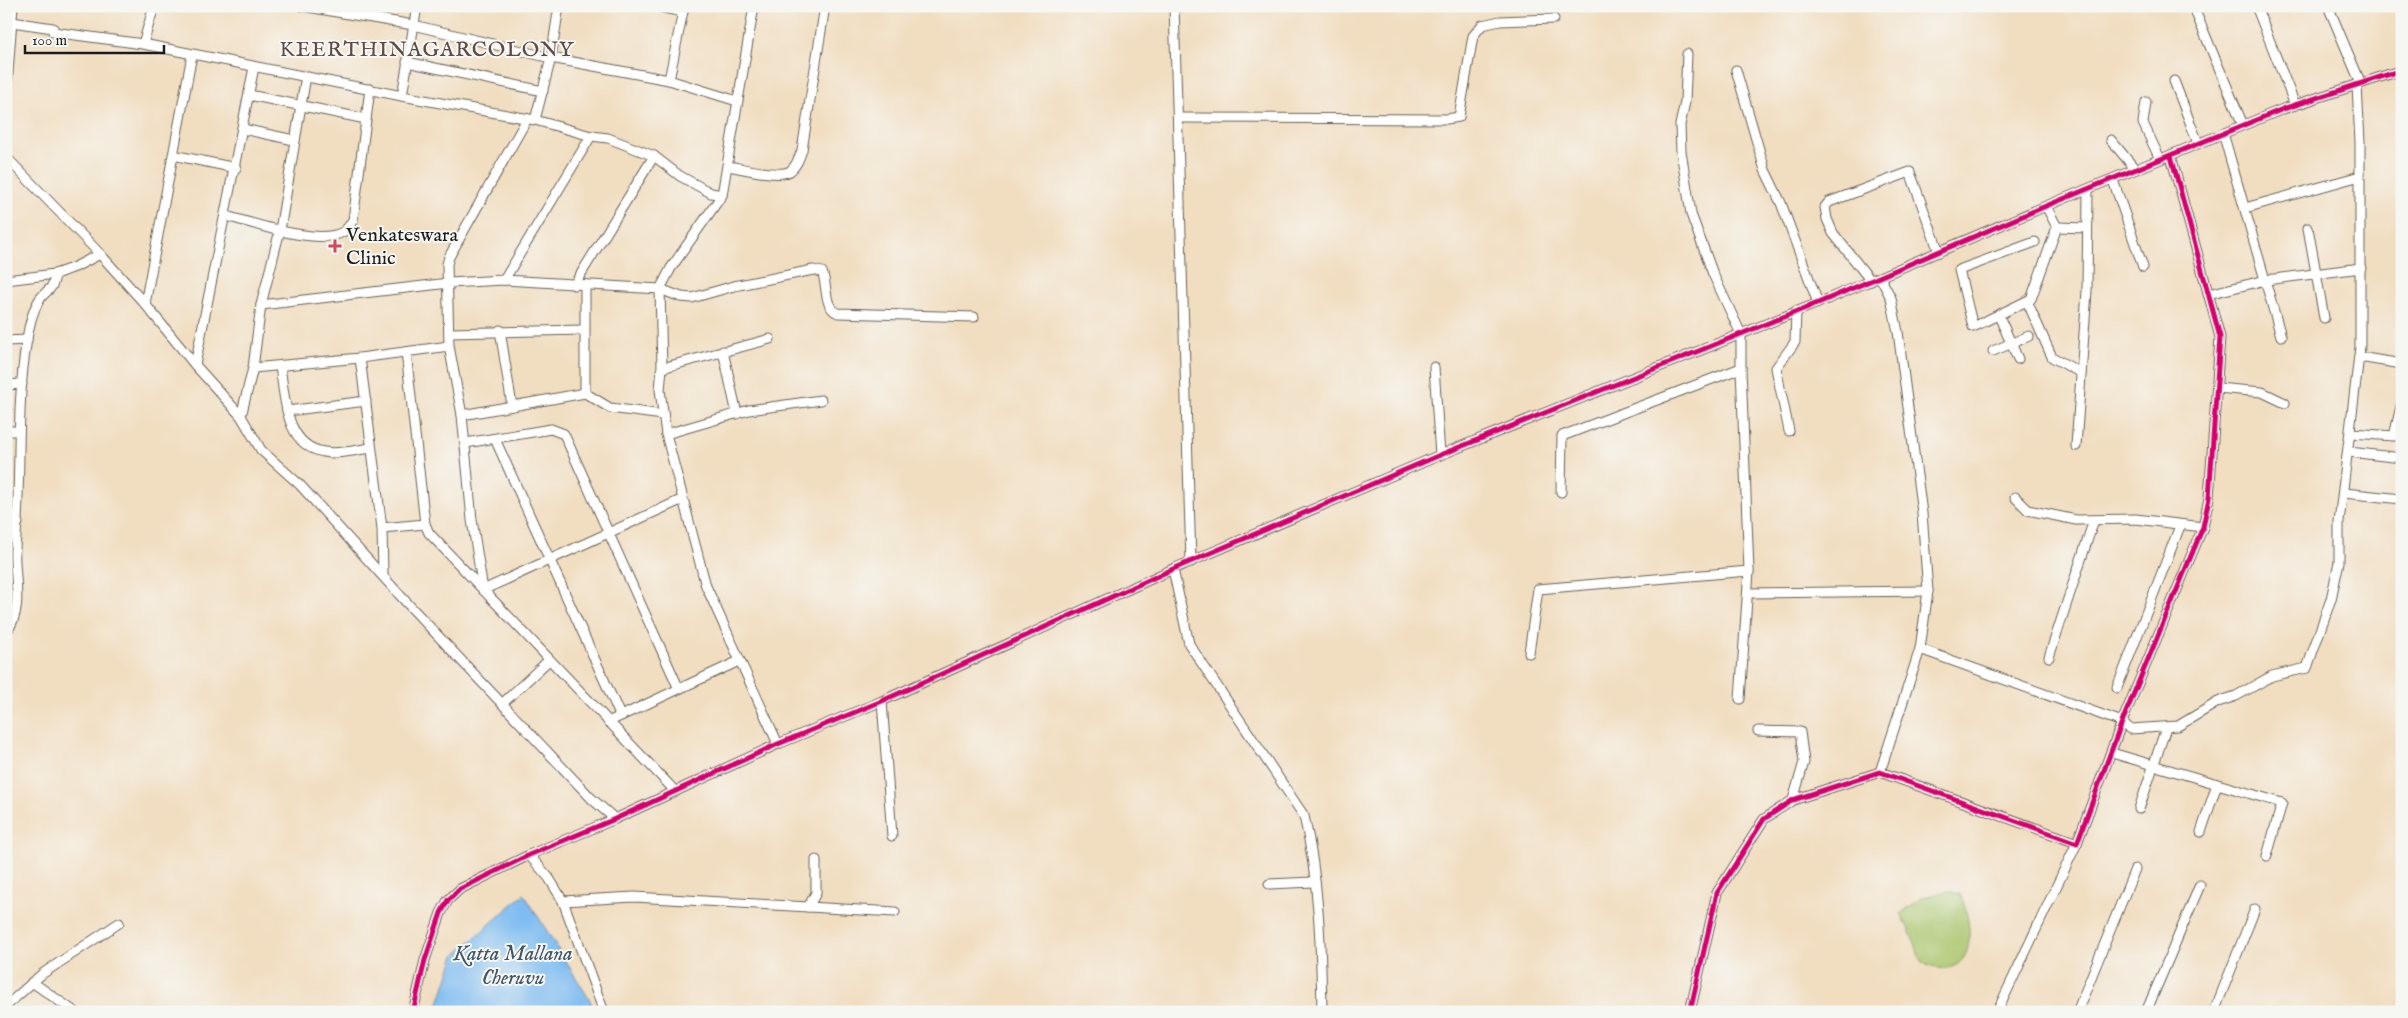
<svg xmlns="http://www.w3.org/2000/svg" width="2408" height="1018" font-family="'IM FELL English',serif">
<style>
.green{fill:#aac66d;stroke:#637144}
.water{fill:#7ebcf1;stroke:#4d6c86}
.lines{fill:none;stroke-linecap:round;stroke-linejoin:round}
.minor-casing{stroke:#676055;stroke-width:11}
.minor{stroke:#fff;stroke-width:9}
.cycleway-casing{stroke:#f6f6f2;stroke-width:8}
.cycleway{stroke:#d6006c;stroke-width:5}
.poi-dot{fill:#d1495b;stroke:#f6f6f2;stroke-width:2}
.labels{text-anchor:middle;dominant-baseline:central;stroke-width:4;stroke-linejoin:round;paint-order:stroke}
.poi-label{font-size:20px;fill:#1c1c1c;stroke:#f6f6f2;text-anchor:start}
.neighbourhood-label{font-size:21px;letter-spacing:1px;fill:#604a47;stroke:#f6f6f2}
.water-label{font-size:21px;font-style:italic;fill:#3e5467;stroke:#f6f6f2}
</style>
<rect width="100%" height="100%" fill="#f6f6f2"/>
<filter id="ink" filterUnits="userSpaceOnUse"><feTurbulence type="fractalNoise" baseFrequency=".02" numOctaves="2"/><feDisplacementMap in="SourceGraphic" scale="10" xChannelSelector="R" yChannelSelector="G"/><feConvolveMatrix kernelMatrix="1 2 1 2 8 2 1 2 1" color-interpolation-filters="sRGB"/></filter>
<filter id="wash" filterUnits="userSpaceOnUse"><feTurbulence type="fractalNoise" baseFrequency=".0096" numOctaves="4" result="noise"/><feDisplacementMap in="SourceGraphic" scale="20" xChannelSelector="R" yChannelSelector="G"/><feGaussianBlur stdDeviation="1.12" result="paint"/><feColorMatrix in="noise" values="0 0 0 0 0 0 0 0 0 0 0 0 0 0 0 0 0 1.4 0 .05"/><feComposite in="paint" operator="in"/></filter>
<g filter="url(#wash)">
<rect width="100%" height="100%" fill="#f1ddbf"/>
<!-- green -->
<path class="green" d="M 1948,891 L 1960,894 C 1970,914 1979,965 1946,968 C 1936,969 1928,967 1920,960 L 1915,943 L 1901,913 L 1923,897 Z"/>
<!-- water -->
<path class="water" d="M 524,894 L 591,1002 L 591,1012 L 436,1012 L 455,955 Z"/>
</g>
<g filter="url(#ink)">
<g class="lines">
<defs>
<g id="minor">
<path d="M 154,6 L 143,44 L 402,96 L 535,120 L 591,136 L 608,138 L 654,156 L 680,176 L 711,193 L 722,195"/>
<path d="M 302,6 L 413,25 L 551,58 L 669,80 L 737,101"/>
<path d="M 655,6 L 683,12"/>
<path d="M 754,6 L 722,195 L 671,268 L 660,289 L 662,368 L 660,390 L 666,434 L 706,586 L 778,744"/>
<path d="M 1174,6 L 1191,562"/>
<path d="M 2193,6 L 2243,125"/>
<path d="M 2256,6 L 2295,105"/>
<path d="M 2328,6 L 2361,84"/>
<path d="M 12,22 L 53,28"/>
<path d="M 53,32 L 143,44"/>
<path d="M 1687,54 L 1685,102 L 1680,125 L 1681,151 L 1691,214 L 1713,274 L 1741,334 L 1741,368 L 1749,571 L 1740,699"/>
<path d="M 407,62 L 543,91"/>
<path d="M 1736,70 L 1765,170 L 1781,203 L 1818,303"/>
<path d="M 669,80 L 684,6"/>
<path d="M 2174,81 L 2198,143"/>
<path d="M 249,95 L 366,119"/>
<path d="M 402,96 L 417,6"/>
<path d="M 6,99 L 13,6"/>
<path d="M 2146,102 L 2143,123 L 2160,159"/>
<path d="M 1179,118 L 1447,119 L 1459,117 L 1473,36 L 1482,25 L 1500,21 L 1554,19"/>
<path d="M 527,119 L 449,257 L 447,264 L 449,346 L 462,415 L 472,520 L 483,590 L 683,499"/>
<path d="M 535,120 L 551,58 L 559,6"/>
<path d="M 243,129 L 294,140"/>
<path d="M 2223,133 L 2281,336"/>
<path d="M 2111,140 L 2135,169"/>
<path d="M 173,155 L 236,168"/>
<path d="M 6,157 L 100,254 L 145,304 L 195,365 L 241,416 L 261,450 L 300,485 L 407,603 L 592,799 L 615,819"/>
<path d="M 728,166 C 741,168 779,178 790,171 C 797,166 799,158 802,150 L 825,6"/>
<path d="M 2113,180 L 2143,267"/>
<path d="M 2245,208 L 2360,176"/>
<path d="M 226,216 C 253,223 318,246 343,232 C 348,229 350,224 353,220 L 370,89"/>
<path d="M 2057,227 L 2086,228"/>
<path d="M 2308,228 L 2324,318"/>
<path d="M 2035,242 L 1959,270 L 1973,327 L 2031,299 L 2057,227 L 2046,206"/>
<path d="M 1880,277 L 1891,298 L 1898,332 L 1922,513 L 1928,591 L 1920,649 L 1880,772"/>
<path d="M 6,280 L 55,274 L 75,267 L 100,254"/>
<path d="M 504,280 L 591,136"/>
<path d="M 1871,281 L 1833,233 L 1827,219 L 1825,207 L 1829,202 L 1910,172 L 1939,252"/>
<path d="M 574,285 L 654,156"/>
<path d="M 585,285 L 585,393"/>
<path d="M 2208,294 L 2266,280 L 2361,268"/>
<path d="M 2027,301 L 2052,357 L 2081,373"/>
<path d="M 145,304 L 192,55"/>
<path d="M 261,305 L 449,283 L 504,280 L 660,289 L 681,297 L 692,298 L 734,286 L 813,270 L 822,272 C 828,285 823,307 838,313 L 974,317"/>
<path d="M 1999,316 L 2018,359"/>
<path d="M 500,330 L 512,406"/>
<path d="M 449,333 L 584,330"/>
<path d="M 6,341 L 27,340"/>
<path d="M 723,351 L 737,414"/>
<path d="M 1993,351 L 2029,336"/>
<path d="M 406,352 L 425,524 L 429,533 L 675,791"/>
<path d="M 2359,357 L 2402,364"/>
<path d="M 360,358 L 382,528 L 383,574"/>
<path d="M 195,365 L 254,67"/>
<path d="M 280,366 C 285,398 285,446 324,452 C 338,455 356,450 371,448"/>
<path d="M 1434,367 L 1440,455"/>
<path d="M 253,368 L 360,358 L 449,346"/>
<path d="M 662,368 L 770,339"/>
<path d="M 6,385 L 22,384"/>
<path d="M 2217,388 L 2262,392 L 2285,403"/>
<path d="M 287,411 L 366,401"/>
<path d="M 462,415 L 585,393 L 610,408 L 663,415"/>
<path d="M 241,416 L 253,368 L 261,305 L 280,230 L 306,76"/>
<path d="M 6,431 L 19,431"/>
<path d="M 1789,431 L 1776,368 L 1795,342 L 1796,311"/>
<path d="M 2351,433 L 2394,436 L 2402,402"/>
<path d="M 666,434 L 749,410 L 821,400"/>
<path d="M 495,439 L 620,715"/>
<path d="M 466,443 L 551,429 L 564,434 L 679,689"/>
<path d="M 2076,446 L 2087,291 L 2088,189"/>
<path d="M 2349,452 L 2402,458"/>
<path d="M 1561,492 L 1562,436 L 1741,368"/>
<path d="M 2344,493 L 2402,499"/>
<path d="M 2015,497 L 2028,510 L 2076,520 L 2136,519 L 2203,527"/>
<path d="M 6,522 L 18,523"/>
<path d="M 382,528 L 425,524"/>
<path d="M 1173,569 L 1189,644 L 1304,816 C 1319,879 1321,947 1322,1012"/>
<path d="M 1748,593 L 1928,591"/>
<path d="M 6,632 C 25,610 13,575 15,548 C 22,478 15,408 27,339 C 29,326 32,313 38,302 C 45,289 53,293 55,274"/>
<path d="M 1920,649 L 2122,722 L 2130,729 L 2178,726 L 2218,702 L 2236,696 L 2272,676 L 2307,668 L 2331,599 L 2339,562 L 2339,522 L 2360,347 L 2360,142 L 2357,86"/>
<path d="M 1529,653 L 1538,589 L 1749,571"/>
<path d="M 2049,657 L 2094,520"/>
<path d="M 2117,688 L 2180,526"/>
<path d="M 882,701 L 892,836"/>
<path d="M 503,703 L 549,660"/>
<path d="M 608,722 L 739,661"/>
<path d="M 1758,731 L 1800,732 L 1804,762 L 1793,800"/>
<path d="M 2112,753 L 2282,803 L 2267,856"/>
<path d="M 2139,809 L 2166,728"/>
<path d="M 2201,832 L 2217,784"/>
<path d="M 529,855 L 549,878 L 563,901 L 604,1012"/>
<path d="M 1269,884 L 1314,882"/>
<path d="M 563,901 L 634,897 L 895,912"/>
<path d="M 808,907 L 816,893 L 816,860"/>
<path d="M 32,982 L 75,1012"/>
<path d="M 6,1006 L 42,974 L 119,923"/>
<path d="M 413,1012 L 425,960 L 441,913 L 448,900 L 460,889 L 529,855 L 615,819 L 778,744 L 882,701 L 1173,569 L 1440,455 L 1818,303 L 2046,206 L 2283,109 L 2402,70"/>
<path d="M 1690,1012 L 1717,893 L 1764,819 L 1793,800 L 1880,772 L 2077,843 L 2122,722 L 2203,527 L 2209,498 L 2220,337 L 2171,156"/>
<path d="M 1997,1012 L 2077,843"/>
<path d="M 2077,1012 L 2135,869"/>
<path d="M 2146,1012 L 2200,885"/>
<path d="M 2214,1012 L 2255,909"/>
</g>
</defs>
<!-- minor casing -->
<use href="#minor" class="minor-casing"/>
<!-- minor -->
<use href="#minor" class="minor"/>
<defs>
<g id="cycleway">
<path d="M 413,1012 L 425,960 L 441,913 L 448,900 L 460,889 L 529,855 L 615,819 L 778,744 L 882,701 L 1173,569 L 1440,455 L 1818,303 L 2046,206 L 2283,109 L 2402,70"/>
<path d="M 1690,1012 L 1717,893 L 1764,819 L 1793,800 L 1880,772 L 2077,843 L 2122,722 L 2203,527 L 2209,498 L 2220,337 L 2171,156"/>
</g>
</defs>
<!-- cycleway casing -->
<use href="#cycleway" class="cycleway-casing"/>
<!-- cycleway -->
<use href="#cycleway" class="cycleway"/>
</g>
</g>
<!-- markers -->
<path class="poi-dot" d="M332.5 238.5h5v5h5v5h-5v5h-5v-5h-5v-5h5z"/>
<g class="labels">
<!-- poi labels -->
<g class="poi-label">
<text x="346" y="235">Venkateswara<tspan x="346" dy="23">Clinic</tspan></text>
</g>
<!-- neighbourhood labels -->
<g class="neighbourhood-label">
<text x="427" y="50">KEERTHINAGARCOLONY</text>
</g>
<!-- water labels -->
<g class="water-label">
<text x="513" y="954">Katta Mallana<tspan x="513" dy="24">Cheruvu</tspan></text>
</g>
</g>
<!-- margin -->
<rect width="2408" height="1018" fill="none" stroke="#f6f6f2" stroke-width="25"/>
<!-- scale -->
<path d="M25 45v8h139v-8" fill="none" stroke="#1c1c1c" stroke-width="2.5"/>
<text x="32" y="45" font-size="15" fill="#1c1c1c" stroke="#f6f6f2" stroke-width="4" paint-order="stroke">100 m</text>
</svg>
